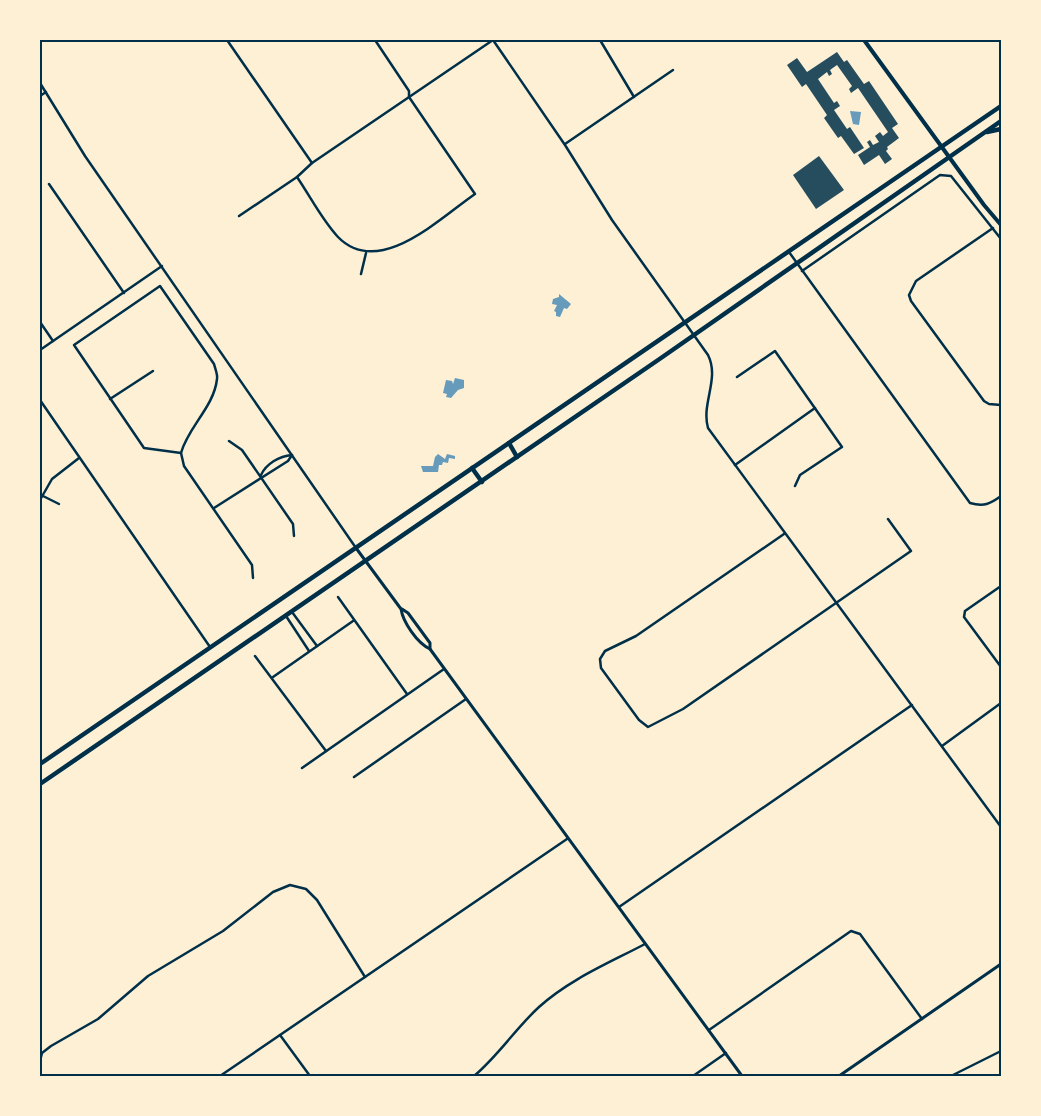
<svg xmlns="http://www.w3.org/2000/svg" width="1041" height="1116" font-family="'Times New Roman',serif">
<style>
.water{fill:#669bbc}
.building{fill:#264d5e}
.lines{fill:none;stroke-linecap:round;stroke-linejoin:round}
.minor{stroke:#003049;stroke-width:2.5}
.tertiary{stroke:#003049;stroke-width:3}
.secondary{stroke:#003049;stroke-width:4}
.primary{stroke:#003049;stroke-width:4.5}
.neatline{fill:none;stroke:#003049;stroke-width:2}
</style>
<rect width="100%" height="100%" fill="#fdf0d5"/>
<!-- water -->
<g class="water">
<path d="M 850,111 L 861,112 L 859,125 L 853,124 Z"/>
<path d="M 559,294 L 571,304 L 567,309 L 564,308 L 560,317 L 556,316 L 556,312 L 554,311 L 557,305 L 552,304 L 553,299 L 559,297 Z"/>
<path d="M 455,378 L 464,380 L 464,388 L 458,390 L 451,398 L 446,397 L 447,394 L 443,393 L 446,380 L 452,381 L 453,384 Z"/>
<path d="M 438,454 L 445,459 L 447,454 L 455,456 L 455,459 L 449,458 L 448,463 L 443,462 L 442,465 L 439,465 L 438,472 L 423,472 L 421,466 L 433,466 L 435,457 Z"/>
</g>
<!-- building -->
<g class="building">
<path d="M 837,52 L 844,62 L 847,60 L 864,84 L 869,81 L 898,124 L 892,128 L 899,138 L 887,147 L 888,149 L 886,151 L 892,159 L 885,164 L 879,155 L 864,165 L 858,155 L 870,147 L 867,142 L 870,140 L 873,145 L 879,142 L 875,136 L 880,132 L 883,136 L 888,132 L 858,88 L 851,93 L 849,89 L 852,86 L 837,65 L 830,70 L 832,74 L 829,76 L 827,72 L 818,79 L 834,103 L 837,101 L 840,106 L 834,110 L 847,129 L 850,127 L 864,148 L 854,154 L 841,136 L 838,138 L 824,118 L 827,115 L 806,84 L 802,87 L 787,65 L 797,58 L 807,72 Z"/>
<path d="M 819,156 L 844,190 L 816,209 L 793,175 Z"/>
</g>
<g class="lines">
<!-- minor -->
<g class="minor">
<path d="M 227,40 L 312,163"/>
<path d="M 493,40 L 565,145 L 612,220 L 708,355 C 720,379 701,403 708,428 L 1001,827"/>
<path d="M 600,40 L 634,97"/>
<path d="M 40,83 L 85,156 L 356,548"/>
<path d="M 40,96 L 46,92"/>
<path d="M 565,144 L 673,70"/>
<path d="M 297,177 C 310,196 322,220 338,237 C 379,279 440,218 475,194 L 409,97 L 409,91 L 375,40"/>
<path d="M 49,184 L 124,293"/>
<path d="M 239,216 L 297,177 L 312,163 L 493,40"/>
<path d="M 993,228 L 916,281 L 909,295 L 911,301 L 984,401 L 989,404 L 1001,405"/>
<path d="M 789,252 L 970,503 C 984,507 990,504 1001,496"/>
<path d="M 802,271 L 940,175 L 951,176 L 1001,239"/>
<path d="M 361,274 L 366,253"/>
<path d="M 160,286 L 214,364 C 215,368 218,375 217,379 C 214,407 188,427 181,453 L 144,448 L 74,345 Z"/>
<path d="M 40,322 L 53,341"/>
<path d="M 40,350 L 162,266"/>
<path d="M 737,377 L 775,351 L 842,447 L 800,475 L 795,486"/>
<path d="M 110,399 L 153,371"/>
<path d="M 40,400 L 210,647"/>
<path d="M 229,441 L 242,450 L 293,524 L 294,536"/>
<path d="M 181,453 L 184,466 L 252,565 L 253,578"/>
<path d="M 735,465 L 815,408"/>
<path d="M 261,475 C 266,464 279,456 292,455"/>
<path d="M 43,496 L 59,504"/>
<path d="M 40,500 L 52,479 L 79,458"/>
<path d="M 214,508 L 288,461 L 292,455"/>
<path d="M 784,534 L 636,636 L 605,651 L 600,659 L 601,668 L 639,720 L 648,727 L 683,709 L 911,551 L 888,519"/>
<path d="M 1001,586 L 965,611 L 964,617 L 1001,667"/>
<path d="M 338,597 L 407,694"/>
<path d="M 292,612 L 317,646"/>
<path d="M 286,616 L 309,651"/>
<path d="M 255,656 L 326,751"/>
<path d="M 273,677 L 353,621"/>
<path d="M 942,746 L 1001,703"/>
<path d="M 302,768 L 444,669"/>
<path d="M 354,777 L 466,699"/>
<path d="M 619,907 L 912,705"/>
<path d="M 709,1030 L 851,931 L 860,934 L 922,1019"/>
<path d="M 280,1035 L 310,1076"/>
<path d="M 40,1061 L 42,1053 L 51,1046 L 98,1019 L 148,976 L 223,931 L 273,892 L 290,885 L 306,889 L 317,900 L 365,977"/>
<path d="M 220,1076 L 567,839"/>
<path d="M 474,1076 C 498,1056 516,1028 539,1007 C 570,979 609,963 645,944"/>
<path d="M 693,1076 L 726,1053"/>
<path d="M 951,1076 L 1001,1051"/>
</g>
<!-- tertiary -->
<g class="tertiary">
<path d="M 356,548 L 401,609 C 403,622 417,643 430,649 L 742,1076"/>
<path d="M 402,609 L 408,613 L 430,643 L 430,649"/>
<path d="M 839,1076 L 1001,964"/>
</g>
<!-- secondary -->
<path class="secondary" d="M 864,40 L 984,205 L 1001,225"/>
<!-- primary -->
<g class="primary">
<path d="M 987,132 L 1001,129"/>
<path d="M 509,443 L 517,457"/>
<path d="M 472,468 L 482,482"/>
<path d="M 40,764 L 1001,106"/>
<path d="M 40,784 L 661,358 L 1001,121"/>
</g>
</g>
<!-- border -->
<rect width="1041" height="1116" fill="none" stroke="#fdf0d5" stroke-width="82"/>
<rect x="41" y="41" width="959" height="1034" class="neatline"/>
</svg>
